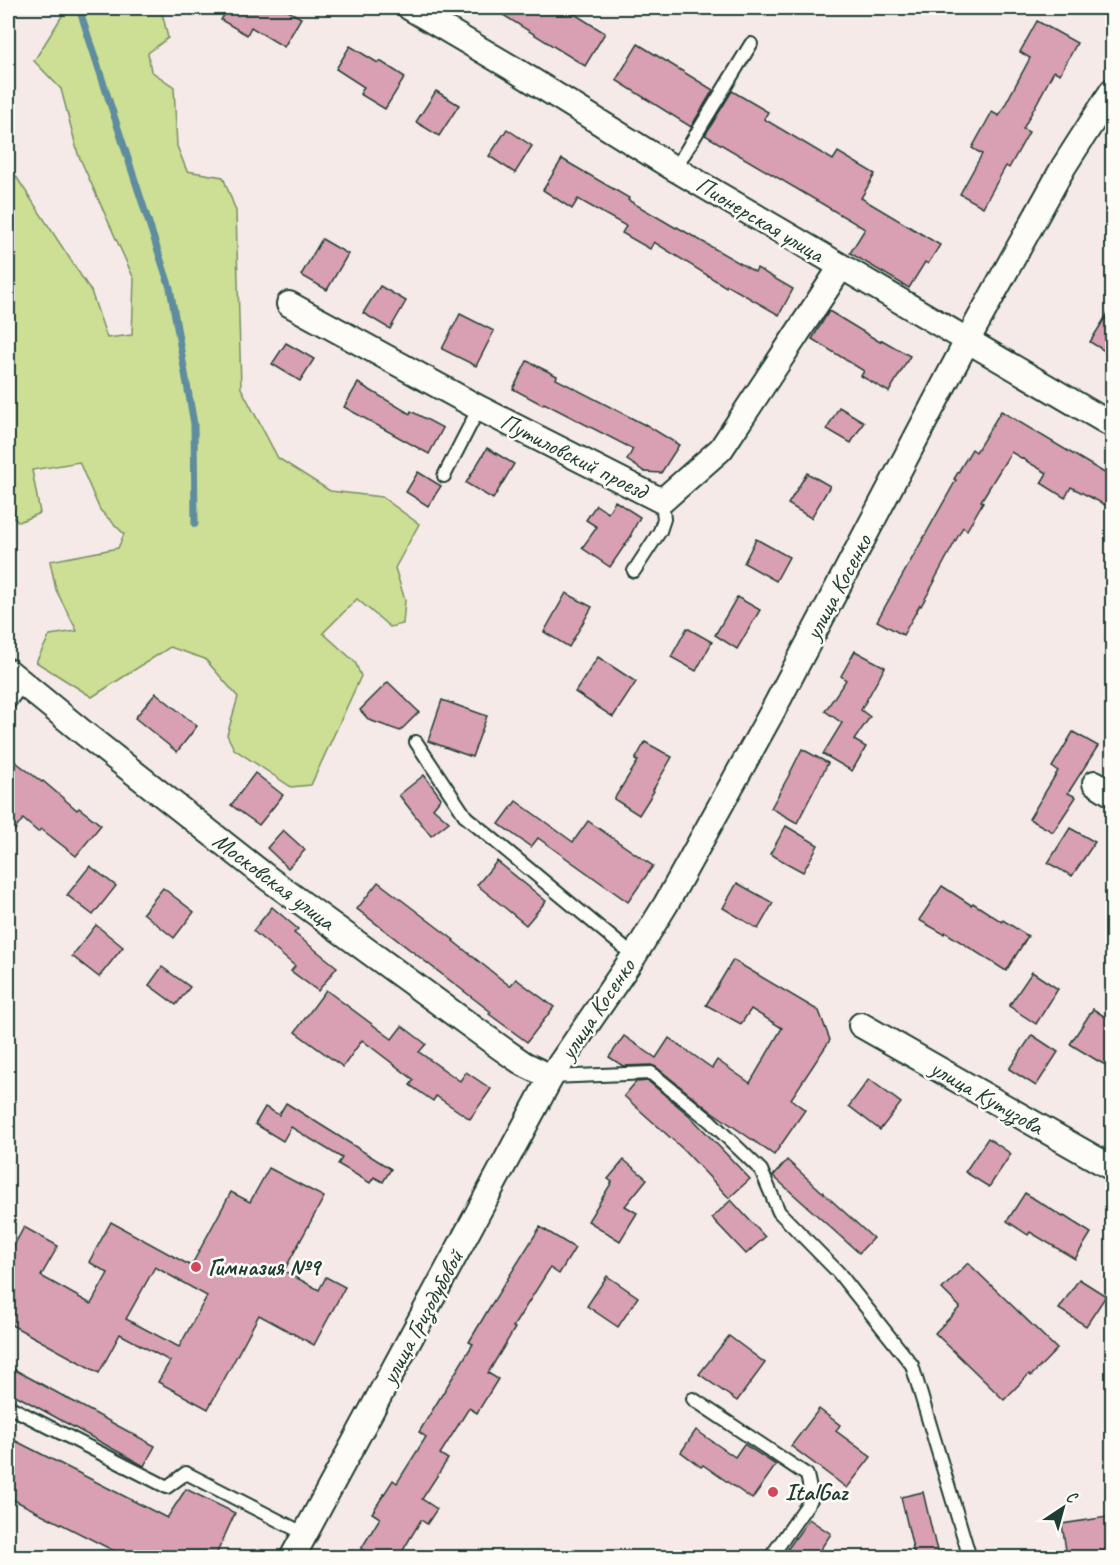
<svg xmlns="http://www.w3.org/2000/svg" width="1120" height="1565" font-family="Caveat,sans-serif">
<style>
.green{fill:#ccdf94;stroke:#768e64;stroke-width:1.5}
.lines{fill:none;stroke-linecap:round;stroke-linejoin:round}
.stream{stroke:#5e8c9f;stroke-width:7}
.building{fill:#d8a0b2;stroke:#1f3d34;stroke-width:1.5;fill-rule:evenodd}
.lane-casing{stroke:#1f3d34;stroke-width:16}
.street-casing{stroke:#1f3d34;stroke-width:28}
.lane{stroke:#fdfcf7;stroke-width:12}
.street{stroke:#fdfcf7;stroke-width:24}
.poi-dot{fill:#d1495b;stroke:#fdfcf7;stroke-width:2}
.labels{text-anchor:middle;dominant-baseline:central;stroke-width:5;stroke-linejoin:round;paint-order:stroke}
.street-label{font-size:24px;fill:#1f3d34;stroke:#fdfcf7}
.poi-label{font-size:24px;font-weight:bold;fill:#1f3d34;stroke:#fdfcf7;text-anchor:start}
</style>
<rect width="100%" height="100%" fill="#f6eae9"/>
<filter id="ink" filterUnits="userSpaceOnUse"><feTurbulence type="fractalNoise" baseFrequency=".0167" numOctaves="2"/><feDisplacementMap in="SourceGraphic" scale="12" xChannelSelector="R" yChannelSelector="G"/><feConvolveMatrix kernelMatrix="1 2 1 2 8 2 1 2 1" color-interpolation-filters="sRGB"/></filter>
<g filter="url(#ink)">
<!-- green -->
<path class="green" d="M 67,8 L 161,8 L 168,38 L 148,53 L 151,71 L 174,87 L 177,146 L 187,171 L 223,177 L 236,211 L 241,388 L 278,458 L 330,491 L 382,497 L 419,524 L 395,568 L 405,600 L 403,624 L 390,627 L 357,599 L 323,633 L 355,662 L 361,676 L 311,785 L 291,787 L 234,749 L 227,735 L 238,697 L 205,659 L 170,647 L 92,697 L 36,662 L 50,635 L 77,631 L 56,590 L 50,561 L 118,548 L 124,534 L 100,510 L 79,462 L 32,470 L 40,513 L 19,522 L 8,514 L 8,164 L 91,291 L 107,338 L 132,335 L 134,279 L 78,154 L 61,89 L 34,61 Z"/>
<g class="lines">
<!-- stream -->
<path class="stream" d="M 79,8 L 170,288 L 194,424 L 195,524"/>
</g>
<!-- building -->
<g class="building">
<path d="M 228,8 L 283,8 L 301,18 L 284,47 L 251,27 L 247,35 L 221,20 Z"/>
<path d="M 492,8 L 565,8 L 605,33 L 585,66 Z"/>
<path d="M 1037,21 L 1077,43 L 1060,74 L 1054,71 L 1023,129 L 1029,132 L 1009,168 L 1006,166 L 983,207 L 960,194 L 982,154 L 972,148 L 992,112 L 999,116 L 1030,58 L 1020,52 Z"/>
<path d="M 638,44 L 713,90 L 691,127 L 616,80 Z"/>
<path d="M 350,46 L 378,63 L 380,61 L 405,77 L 385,109 L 360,94 L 364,87 L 336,69 Z"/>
<path d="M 436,91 L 459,105 L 439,136 L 416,122 Z"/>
<path d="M 732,91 L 768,112 L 764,119 L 833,160 L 838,152 L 875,174 L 861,198 L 940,245 L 928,264 L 925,262 L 909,288 L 850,253 L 865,229 L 705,135 Z"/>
<path d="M 507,129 L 532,146 L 515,173 L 489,156 Z"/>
<path d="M 562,159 L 629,198 L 628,200 L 676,228 L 677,227 L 755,272 L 757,268 L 793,289 L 779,315 L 727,285 L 726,287 L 654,242 L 650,249 L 622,233 L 626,226 L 578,199 L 572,209 L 543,190 Z"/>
<path d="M 322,239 L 348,254 L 327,290 L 301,275 Z"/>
<path d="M 380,286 L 406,301 L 390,329 L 363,313 Z"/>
<path d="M 1113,305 L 1113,356 L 1090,342 Z"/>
<path d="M 829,311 L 880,342 L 882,340 L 910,356 L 889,392 L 861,376 L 864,371 L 812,339 Z"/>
<path d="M 460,314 L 494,331 L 476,366 L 442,349 Z"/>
<path d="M 286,343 L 314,359 L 300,381 L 272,364 Z"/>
<path d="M 527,361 L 557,376 L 556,379 L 645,425 L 645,424 L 679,445 L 661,473 L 645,472 L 627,460 L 633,449 L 544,403 L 543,405 L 513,389 Z"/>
<path d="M 358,383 L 410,414 L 411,411 L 443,428 L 429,454 L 344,407 Z"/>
<path d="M 839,407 L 864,422 L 851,443 L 827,429 Z"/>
<path d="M 1001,411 L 1113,478 L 1113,509 L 1071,487 L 1065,498 L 1041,483 L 1047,473 L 1011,452 L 981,501 L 983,502 L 967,530 L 963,527 L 934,581 L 935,581 L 921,606 L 920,605 L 903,635 L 877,621 L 956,480 L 954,479 L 972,449 L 976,452 Z"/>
<path d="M 487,448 L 514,464 L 493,499 L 466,483 Z"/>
<path d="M 418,472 L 441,486 L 428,506 L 406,492 Z"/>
<path d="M 807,473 L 830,486 L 811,518 L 788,504 Z"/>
<path d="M 615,501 L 640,517 L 630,536 L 631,536 L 610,567 L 582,548 L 597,527 L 586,520 L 596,505 L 608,513 Z"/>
<path d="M 756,539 L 789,557 L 776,581 L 744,563 Z"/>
<path d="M 566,593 L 592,607 L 569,647 L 544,632 Z"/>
<path d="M 737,597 L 760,610 L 737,649 L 715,635 Z"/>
<path d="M 687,628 L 712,642 L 696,671 L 671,657 Z"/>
<path d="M 855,651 L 885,667 L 861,710 L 870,717 L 854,740 L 866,747 L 852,771 L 823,754 L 842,723 L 825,711 L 846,680 L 841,676 Z"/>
<path d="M 598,657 L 636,682 L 613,717 L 575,692 Z"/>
<path d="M 388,682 L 419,712 L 400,731 L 369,720 L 360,710 Z"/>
<path d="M 156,693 L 197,726 L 177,752 L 135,718 Z"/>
<path d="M 442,700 L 487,716 L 472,757 L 428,741 Z"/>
<path d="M 1073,732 L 1098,746 L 1068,793 L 1076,797 L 1053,832 L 1029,819 L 1058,771 L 1052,767 Z"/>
<path d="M 645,742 L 672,757 L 653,790 L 654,791 L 639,815 L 614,799 L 638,761 L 635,760 Z"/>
<path d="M 802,749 L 828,763 L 797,823 L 771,808 L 788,777 Z"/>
<path d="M 8,756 L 42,782 L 43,781 L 77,810 L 79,808 L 101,825 L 76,856 L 41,829 L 38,832 L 23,819 L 8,839 Z"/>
<path d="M 255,773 L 283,795 L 259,825 L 231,805 Z"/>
<path d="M 424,775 L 441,798 L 433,808 L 449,822 L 431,836 L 399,795 Z"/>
<path d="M 516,801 L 573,842 L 588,821 L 653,866 L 628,902 L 538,838 L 531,847 L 499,824 Z"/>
<path d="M 786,826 L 818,845 L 803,872 L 770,854 Z"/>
<path d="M 1070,828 L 1095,842 L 1072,876 L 1048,863 Z"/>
<path d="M 283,830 L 305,850 L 288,868 L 267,848 Z"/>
<path d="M 497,861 L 546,901 L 526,925 L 477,885 Z"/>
<path d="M 90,866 L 116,886 L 93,915 L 67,895 Z"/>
<path d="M 378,882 L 454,940 L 453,941 L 510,986 L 516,979 L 554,1007 L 527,1042 L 489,1014 L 491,1012 L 357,909 Z"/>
<path d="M 737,883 L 773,903 L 758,929 L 723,908 Z"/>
<path d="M 942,886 L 971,905 L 973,903 L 1002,922 L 1003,920 L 1028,936 L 1006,971 L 945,932 L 944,934 L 919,920 Z"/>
<path d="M 163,888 L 194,912 L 174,938 L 143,913 Z"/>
<path d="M 272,907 L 298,929 L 294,933 L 337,967 L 318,991 L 291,971 L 295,966 L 253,931 Z"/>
<path d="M 96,925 L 123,947 L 99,977 L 72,956 Z"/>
<path d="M 733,960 L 819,1011 L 830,1040 L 791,1099 L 805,1110 L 774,1155 L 708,1109 L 656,1067 L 651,1065 L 623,1066 L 609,1057 L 624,1036 L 656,1058 L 669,1038 L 712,1068 L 717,1060 L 750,1083 L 782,1028 L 751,1009 L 741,1024 L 706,1005 Z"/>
<path d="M 162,967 L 190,987 L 176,1005 L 149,985 Z"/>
<path d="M 1032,972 L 1058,989 L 1036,1024 L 1009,1006 Z"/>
<path d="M 326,990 L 392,1039 L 402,1026 L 426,1044 L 419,1052 L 460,1081 L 466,1072 L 491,1089 L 470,1119 L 436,1096 L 433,1101 L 410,1085 L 414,1080 L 362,1040 L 343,1067 L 295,1032 Z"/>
<path d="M 1093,1009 L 1113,1022 L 1113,1069 L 1098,1061 L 1070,1044 Z"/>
<path d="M 1032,1035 L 1058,1052 L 1036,1086 L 1009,1069 Z"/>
<path d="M 869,1079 L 901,1103 L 880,1130 L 849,1106 Z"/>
<path d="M 648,1081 L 690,1116 L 750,1179 L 729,1198 L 684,1150 L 624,1096 L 636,1082 Z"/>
<path d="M 286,1103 L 391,1169 L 383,1182 L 374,1177 L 370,1183 L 338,1164 L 342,1158 L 291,1127 L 283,1141 L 255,1124 L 265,1107 L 279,1115 Z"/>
<path d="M 988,1138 L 1011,1154 L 989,1187 L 965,1172 Z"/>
<path d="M 624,1160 L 647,1179 L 625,1206 L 637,1213 L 620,1241 L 588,1221 L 612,1182 L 608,1179 Z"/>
<path d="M 787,1160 L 873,1238 L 859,1253 L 773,1176 Z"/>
<path d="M 269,1168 L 324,1197 L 284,1271 L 319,1290 L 326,1277 L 345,1287 L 314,1345 L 259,1315 L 208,1409 L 158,1382 L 170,1361 L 120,1334 L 99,1373 L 8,1323 L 8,1257 L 24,1227 L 58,1246 L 41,1276 L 91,1304 L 108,1273 L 89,1262 L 111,1222 L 191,1266 L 231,1192 L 250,1202 ZM 155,1267 L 207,1296 L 179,1347 L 126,1319 Z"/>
<path d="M 1025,1193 L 1063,1217 L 1064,1216 L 1091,1233 L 1075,1259 L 1030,1232 L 1028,1235 L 1007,1221 Z"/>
<path d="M 731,1200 L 765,1237 L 746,1254 L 712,1218 Z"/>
<path d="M 540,1227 L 575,1248 L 559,1274 L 550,1268 L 513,1327 L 515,1328 L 488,1373 L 498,1379 L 477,1413 L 469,1408 L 440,1454 L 448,1459 L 422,1499 L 437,1509 L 427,1524 L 421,1520 L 399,1557 L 376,1557 L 361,1549 L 380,1518 L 372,1513 L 393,1480 L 397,1483 L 426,1437 L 419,1432 L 473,1344 L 469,1342 L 488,1310 Z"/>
<path d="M 968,1263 L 1057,1349 L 1031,1376 L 1029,1374 L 1004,1400 L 935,1333 L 960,1307 L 942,1289 Z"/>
<path d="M 607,1276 L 638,1297 L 618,1327 L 587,1306 Z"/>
<path d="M 1079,1279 L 1106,1296 L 1086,1326 L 1059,1309 Z"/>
<path d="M 729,1336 L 765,1363 L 737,1401 L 699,1374 Z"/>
<path d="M 8,1366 L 155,1446 L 144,1466 L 8,1391 Z"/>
<path d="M 819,1409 L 840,1425 L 836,1431 L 871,1457 L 847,1488 L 791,1446 Z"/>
<path d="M 696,1430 L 735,1457 L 744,1444 L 776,1465 L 752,1499 L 703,1465 L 701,1467 L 681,1452 Z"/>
<path d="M 8,1437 L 167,1518 L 186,1489 L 235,1513 L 215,1557 L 126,1557 L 8,1497 Z"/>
<path d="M 923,1492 L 935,1543 L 939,1557 L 915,1557 L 901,1497 Z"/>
<path d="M 1107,1517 L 1113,1550 L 1067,1557 L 1062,1524 Z"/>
<path d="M 809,1519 L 831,1534 L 815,1557 L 782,1557 Z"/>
</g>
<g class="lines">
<defs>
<g id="lane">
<path d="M 675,169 L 751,44"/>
<path d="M 444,476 L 479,408"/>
<path d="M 634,571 L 660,531 L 664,519 L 662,501"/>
<path d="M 8,704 L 23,683"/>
<path d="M 416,742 L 466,817 L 634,956"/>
<path d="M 551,1077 L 651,1073 L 710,1121 L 761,1170 L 779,1212 L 838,1272 L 912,1365 L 970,1558"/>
<path d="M 693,1399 L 807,1475 L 812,1498 L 770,1558"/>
<path d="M 8,1406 L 167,1487 L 186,1473 L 305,1534"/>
</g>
<g id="street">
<path d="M 410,8 L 512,68 L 675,169 L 1112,425"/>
<path d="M 289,304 L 479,408 L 662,501 L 721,449 L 841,267"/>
<path d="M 8,671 L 85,734 L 269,879 L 501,1048 L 524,1064 L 551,1077"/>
<path d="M 1095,783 L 1112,794"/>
<path d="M 861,1025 L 1112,1168"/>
<path d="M 292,1558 L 551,1077 L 634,956 L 666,904 L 771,714 L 967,341 L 1064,166 L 1112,91"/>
</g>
</defs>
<!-- lane casing -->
<use href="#lane" class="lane-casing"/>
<!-- street casing -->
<use href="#street" class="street-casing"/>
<!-- lane -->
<use href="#lane" class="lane"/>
<!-- street -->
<use href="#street" class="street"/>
</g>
</g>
<!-- markers -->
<g class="poi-dot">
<circle cx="196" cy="1267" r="6"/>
<circle cx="773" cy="1492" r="6"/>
</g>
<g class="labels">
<!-- street labels -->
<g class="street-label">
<text transform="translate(760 219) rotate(31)">Пионерская улица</text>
<text transform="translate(574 456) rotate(27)">Путиловский проезд</text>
<text transform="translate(838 587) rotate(-62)">улица Косенко</text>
<text transform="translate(274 881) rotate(37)">Московская улица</text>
<text transform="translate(597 1009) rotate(-56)">улица Косенко</text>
<text transform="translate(987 1097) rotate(30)">улица Кутузова</text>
<text transform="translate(422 1317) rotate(-62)">улица Гризодубовой</text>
</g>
<!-- poi labels -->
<g class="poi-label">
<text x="208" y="1267">Гимназия №9</text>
<text x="785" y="1492">ItalGaz</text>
</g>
</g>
<!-- margin -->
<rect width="1120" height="1565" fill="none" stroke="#fdfcf7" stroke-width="30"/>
<rect x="15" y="15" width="1090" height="1535" fill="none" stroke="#1f3d34" stroke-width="2" filter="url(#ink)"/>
<!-- north arrow -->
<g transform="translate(1063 1508) rotate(36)" stroke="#fdfcf7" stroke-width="4.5" paint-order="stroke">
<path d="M0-4.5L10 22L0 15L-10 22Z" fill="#1f3d34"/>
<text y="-9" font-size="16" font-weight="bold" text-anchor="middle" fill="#1f3d34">С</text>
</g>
</svg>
